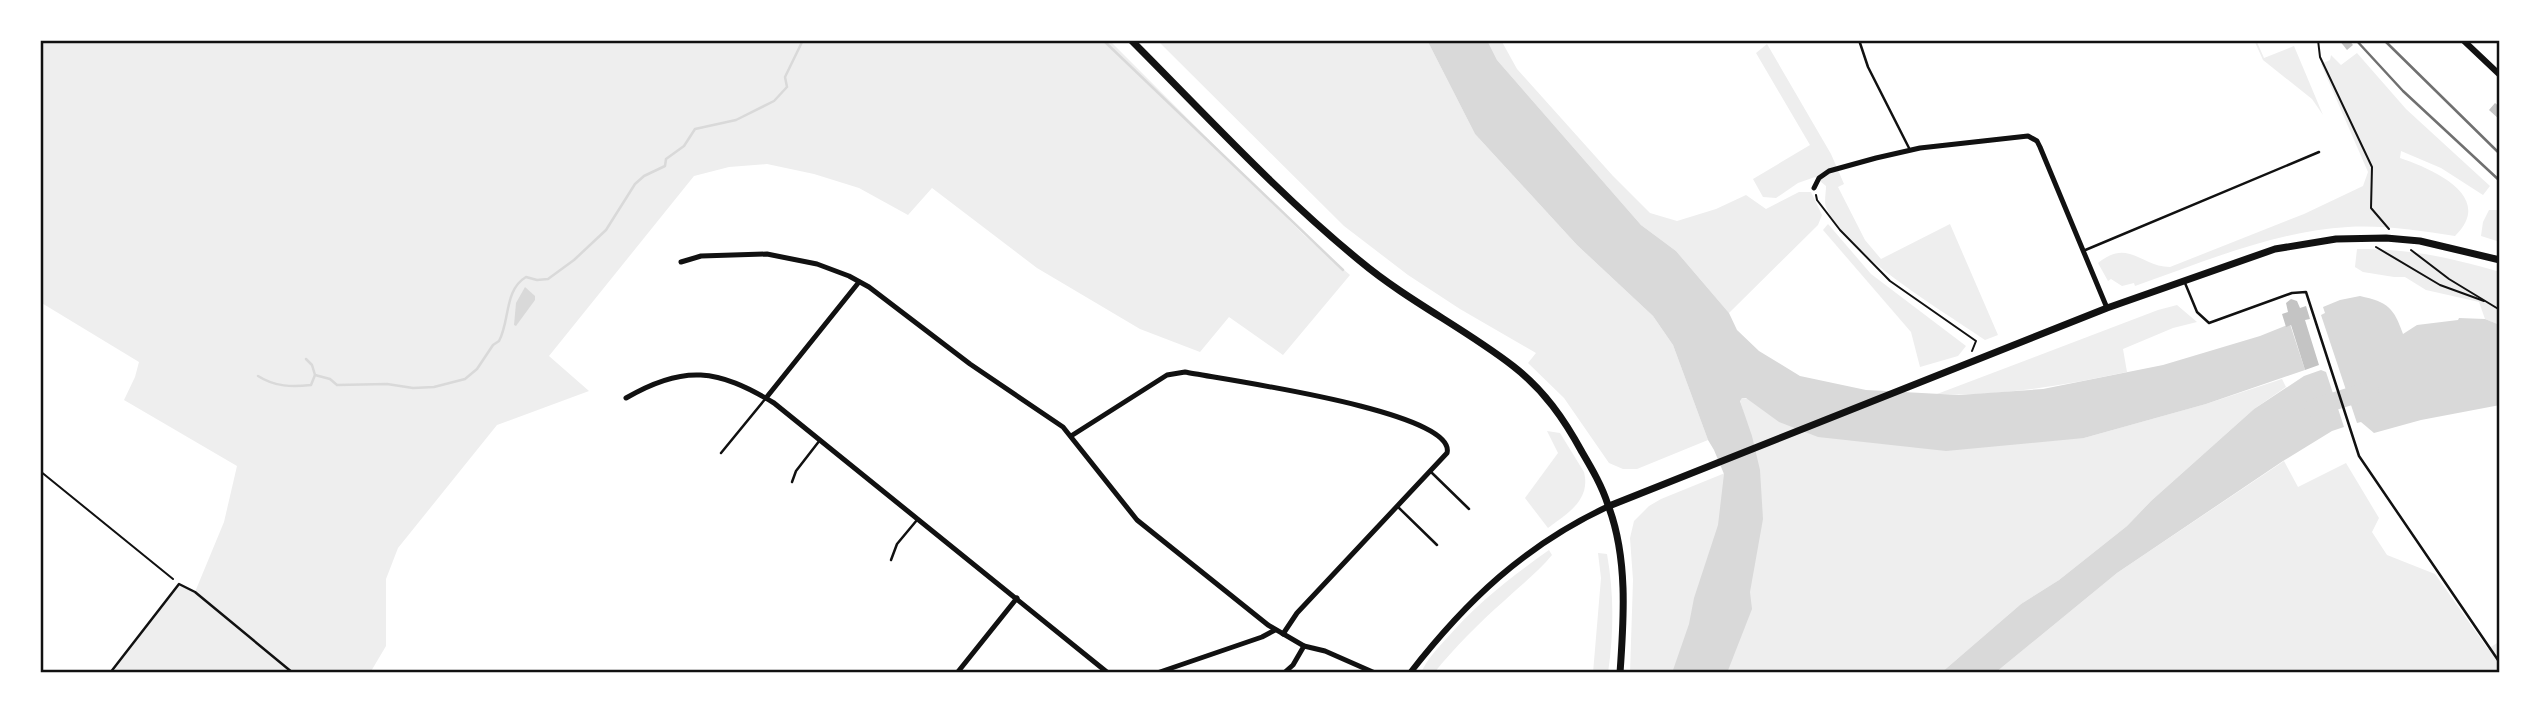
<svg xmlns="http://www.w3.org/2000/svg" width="2540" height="713" font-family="Lato,sans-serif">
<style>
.green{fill:#eee}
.water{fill:#d9d9d9}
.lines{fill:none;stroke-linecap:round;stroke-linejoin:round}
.stream{stroke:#d9d9d9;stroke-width:2.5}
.river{stroke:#d9d9d9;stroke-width:18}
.building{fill:#c4c4c4}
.path{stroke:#111;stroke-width:2}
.service{stroke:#111;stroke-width:2.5}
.minor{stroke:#111;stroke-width:5}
.tertiary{stroke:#111;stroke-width:6}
.secondary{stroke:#111;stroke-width:7}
.rail{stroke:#707070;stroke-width:2.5}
.neatline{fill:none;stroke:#111;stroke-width:2.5}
</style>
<rect width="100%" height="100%" fill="#fff"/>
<!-- green -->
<g class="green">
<path d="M 40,40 L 1109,40 L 1304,235 L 1350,275 L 1283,355 L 1229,317 L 1200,352 L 1140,329 L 1037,268 L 932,188 L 908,215 L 859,188 L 814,174 L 767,164 L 729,167 L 694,176 L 549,356 L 589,391 L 497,425 L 398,548 L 386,579 L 386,646 L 370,673 L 112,673 L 179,584 L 195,592 L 224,522 L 237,466 L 124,400 L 135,377 L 139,362 L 40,302 Z"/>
<path d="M 1157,40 L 1427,40 L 1475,134 L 1577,245 L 1653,316 L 1673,345 L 1708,440 L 1637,469 L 1623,469 L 1609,463 L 1564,398 L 1528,363 L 1536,353 L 1460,309 L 1408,275 L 1344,226 Z"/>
<path d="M 1487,40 L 1501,40 L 1517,69 L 1613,176 L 1650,213 L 1677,221 L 1716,209 L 1746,195 L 1766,209 L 1799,192 L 1811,192 L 1822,215 L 1818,225 L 1729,313 L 1676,251 L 1641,225 L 1497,60 Z"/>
<path d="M 2254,40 L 2256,40 L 2264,58 L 2294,46 L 2323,115 L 2312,99 L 2263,60 Z"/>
<path d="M 1767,44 L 1831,154 L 1844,184 L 1838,187 L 1865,240 L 1881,259 L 1950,224 L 1998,335 L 1985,340 C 1943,311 1844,253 1826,207 C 1824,202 1826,192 1826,186 L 1815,177 L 1798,183 L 1776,198 L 1763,197 L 1753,179 L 1810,145 L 1756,53 Z"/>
<path d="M 2357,53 L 2406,109 L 2490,186 L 2483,195 L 2441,168 L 2401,151 L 2400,158 C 2432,169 2496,196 2455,236 C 2420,231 2384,225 2348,227 C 2274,231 2204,262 2135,286 L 2134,283 L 2122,286 L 2111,279 L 2108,281 L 2098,263 C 2129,238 2141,267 2170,267 L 2304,214 L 2363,186 L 2368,172 L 2321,64 L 2330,60 L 2331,55 L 2341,65 Z"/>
<path d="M 2489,210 L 2500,210 L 2500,242 L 2481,236 L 2483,222 Z"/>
<path d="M 1828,224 L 1871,274 L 1966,346 L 1958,356 L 1920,367 L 1911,332 L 1823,230 Z"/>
<path d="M 2357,249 C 2411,249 2448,257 2500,272 L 2500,325 L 2485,319 L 2479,302 L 2426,290 L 2405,277 L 2394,277 L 2363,272 L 2355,267 Z"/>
<path d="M 2177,305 L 2197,322 L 2173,328 L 2123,349 L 2127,372 C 2064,385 2002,397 1937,394 L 2158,310 Z"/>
<path d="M 2282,379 L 2286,387 L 2254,409 L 2151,501 L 2127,526 L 2059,580 L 2021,604 L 1941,673 L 1630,673 L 1633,580 L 1630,538 L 1634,521 L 1649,506 L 1661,499 L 1757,460 L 1740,400 L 1742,398 L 2084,438 L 2206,404 Z"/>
<path d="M 1547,431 L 1560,433 L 1584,472 C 1591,500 1568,513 1548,528 L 1525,498 L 1558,453 Z"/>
<path d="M 2284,461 L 2298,487 L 2346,463 L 2379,518 L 2372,532 L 2387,555 L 2435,574 L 2488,649 L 2500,641 L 2500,673 L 1995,673 L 2117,573 Z"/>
<path d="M 1549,550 L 1552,555 C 1538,572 1520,586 1504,601 C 1480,622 1454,648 1434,673 L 1421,673 C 1427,659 1437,649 1447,638 C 1477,603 1511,577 1549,550 Z"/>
<path d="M 1598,553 L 1607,554 C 1614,593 1614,633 1608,673 L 1593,673 L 1601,578 Z"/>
</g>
<!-- water -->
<g class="water">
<path d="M 1427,40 L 1487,40 L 1497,60 L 1641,225 L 1676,251 L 1729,313 L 1737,330 L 1759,351 L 1800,376 L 1866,390 L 1959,395 L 2043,389 L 2163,365 L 2260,336 L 2290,324 L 2305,370 L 2206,404 L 2084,438 L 1946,451 L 1818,437 L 1779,422 L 1746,398 L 1742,398 L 1740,401 L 1752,436 L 1760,470 L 1763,519 L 1750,592 L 1752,609 L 1727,673 L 1672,673 L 1689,624 L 1694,598 L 1718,525 L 1724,474 L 1714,450 L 1708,440 L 1673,345 L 1653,316 L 1577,245 L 1475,134 Z"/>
<path d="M 525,287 L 535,296 L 535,300 L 516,326 L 514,325 L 516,303 Z"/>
<path d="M 2360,296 C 2388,302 2394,308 2403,334 L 2417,325 L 2458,320 L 2459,318 L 2485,319 L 2500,325 L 2500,405 L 2421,420 L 2374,433 L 2361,422 L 2357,423 L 2321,315 L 2325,313 L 2323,307 L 2340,300 Z"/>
<path d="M 2321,370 L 2326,372 L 2344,427 L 2332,431 L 2283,461 L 2117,573 L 1995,673 L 1941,673 L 2021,604 L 2059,580 L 2127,526 L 2151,501 L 2254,409 L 2304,376 Z"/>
</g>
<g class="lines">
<!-- stream -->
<g class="stream">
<path d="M 1103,40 L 1343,270"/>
<path d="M 315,375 L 330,379 L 337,385 L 387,384 L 413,388 L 434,387 L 465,379 L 477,369 L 493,345 L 499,341 C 510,321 504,290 526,277 L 537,280 L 548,279 L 574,260 L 606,230 L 635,184 L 644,176 L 665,166 L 666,159 L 684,146 L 695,129 L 736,120 L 774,101 L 787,87 L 785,77 L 803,40"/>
<path d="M 258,376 C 275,387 292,387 311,385 L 315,375 L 312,365 L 306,359"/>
</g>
<!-- river -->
<path class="river" d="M 2313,408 L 2370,390"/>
</g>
<!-- building -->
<g class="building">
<path d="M 2339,40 L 2349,40 L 2353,45 L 2347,50 Z"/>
<path d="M 2495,103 L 2500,107 L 2500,120 L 2489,110 Z"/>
<path d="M 2291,299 L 2297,301 L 2300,308 L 2306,306 L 2310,319 L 2305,320 L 2319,365 L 2305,370 L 2291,325 L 2286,327 L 2282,314 L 2288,312 L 2286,303 Z"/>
</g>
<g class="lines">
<!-- path -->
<g class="path">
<path d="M 2318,40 L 2320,57 L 2372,167 L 2371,208 L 2389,229"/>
<path d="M 1816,195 L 1817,200 L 1840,230 L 1890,281 L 1976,341 L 1972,351"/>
<path d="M 2376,247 L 2440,285 L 2484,301"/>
<path d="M 2411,250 L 2449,279 L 2500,310"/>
<path d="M 40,471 L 173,579"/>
</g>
<!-- service -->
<g class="service">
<path d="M 1859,40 L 1868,67 L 1909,148"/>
<path d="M 2083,251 L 2319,152"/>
<path d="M 2185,283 L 2197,312 L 2209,323 L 2292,293 L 2306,292 L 2359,456 L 2500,663"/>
<path d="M 721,453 L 766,398"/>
<path d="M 1430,471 L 1469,509"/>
<path d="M 792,482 L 796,471 L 820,440"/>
<path d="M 1397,506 L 1437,545"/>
<path d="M 891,560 L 897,544 L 917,520"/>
<path d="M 110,673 L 179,584 L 195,592 L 293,673"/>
</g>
<!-- minor -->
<g class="minor">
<path d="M 1814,188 L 1819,178 L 1829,171 L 1876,158 L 1920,148 L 2028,136 L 2037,141 L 2040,147 L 2107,308"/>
<path d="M 681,262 L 701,256 L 767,254 L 817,264 L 849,276 L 869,287 L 970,364 L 1063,427 L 1137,520 L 1268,625 L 1304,646 L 1325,651 L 1375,673"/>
<path d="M 626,398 C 684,364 718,369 774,403 L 1108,673"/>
<path d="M 766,398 L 859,282"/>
<path d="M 1071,436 L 1167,375 L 1185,372 C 1219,379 1458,411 1447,453 L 1297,613 L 1283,634"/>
<path d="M 957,673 L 1017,598"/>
<path d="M 1157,673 L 1262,637 L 1275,630"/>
<path d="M 1284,673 L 1293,665 L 1304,646"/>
</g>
<!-- tertiary -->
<g class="tertiary">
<path d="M 2463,40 L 2500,75"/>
<path d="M 1410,673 C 1466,601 1525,545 1609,506"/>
</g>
<!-- secondary -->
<g class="secondary">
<path d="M 1131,40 C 1206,115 1278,194 1360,261 C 1408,301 1464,328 1513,366 C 1544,390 1564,419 1582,452 C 1592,469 1602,486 1608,505 C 1628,557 1624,618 1620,673"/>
<path d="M 1609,506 L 2107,308 L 2275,249 L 2336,239 L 2386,238 L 2420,241 L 2500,260"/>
</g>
<!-- rail -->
<g class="rail">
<path d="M 2356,40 L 2403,91 L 2500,181"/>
<path d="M 2384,40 L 2500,154"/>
</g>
</g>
<!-- border -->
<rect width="2540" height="713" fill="none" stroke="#ffffff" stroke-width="84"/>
<rect x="42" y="42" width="2456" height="629" class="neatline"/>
</svg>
